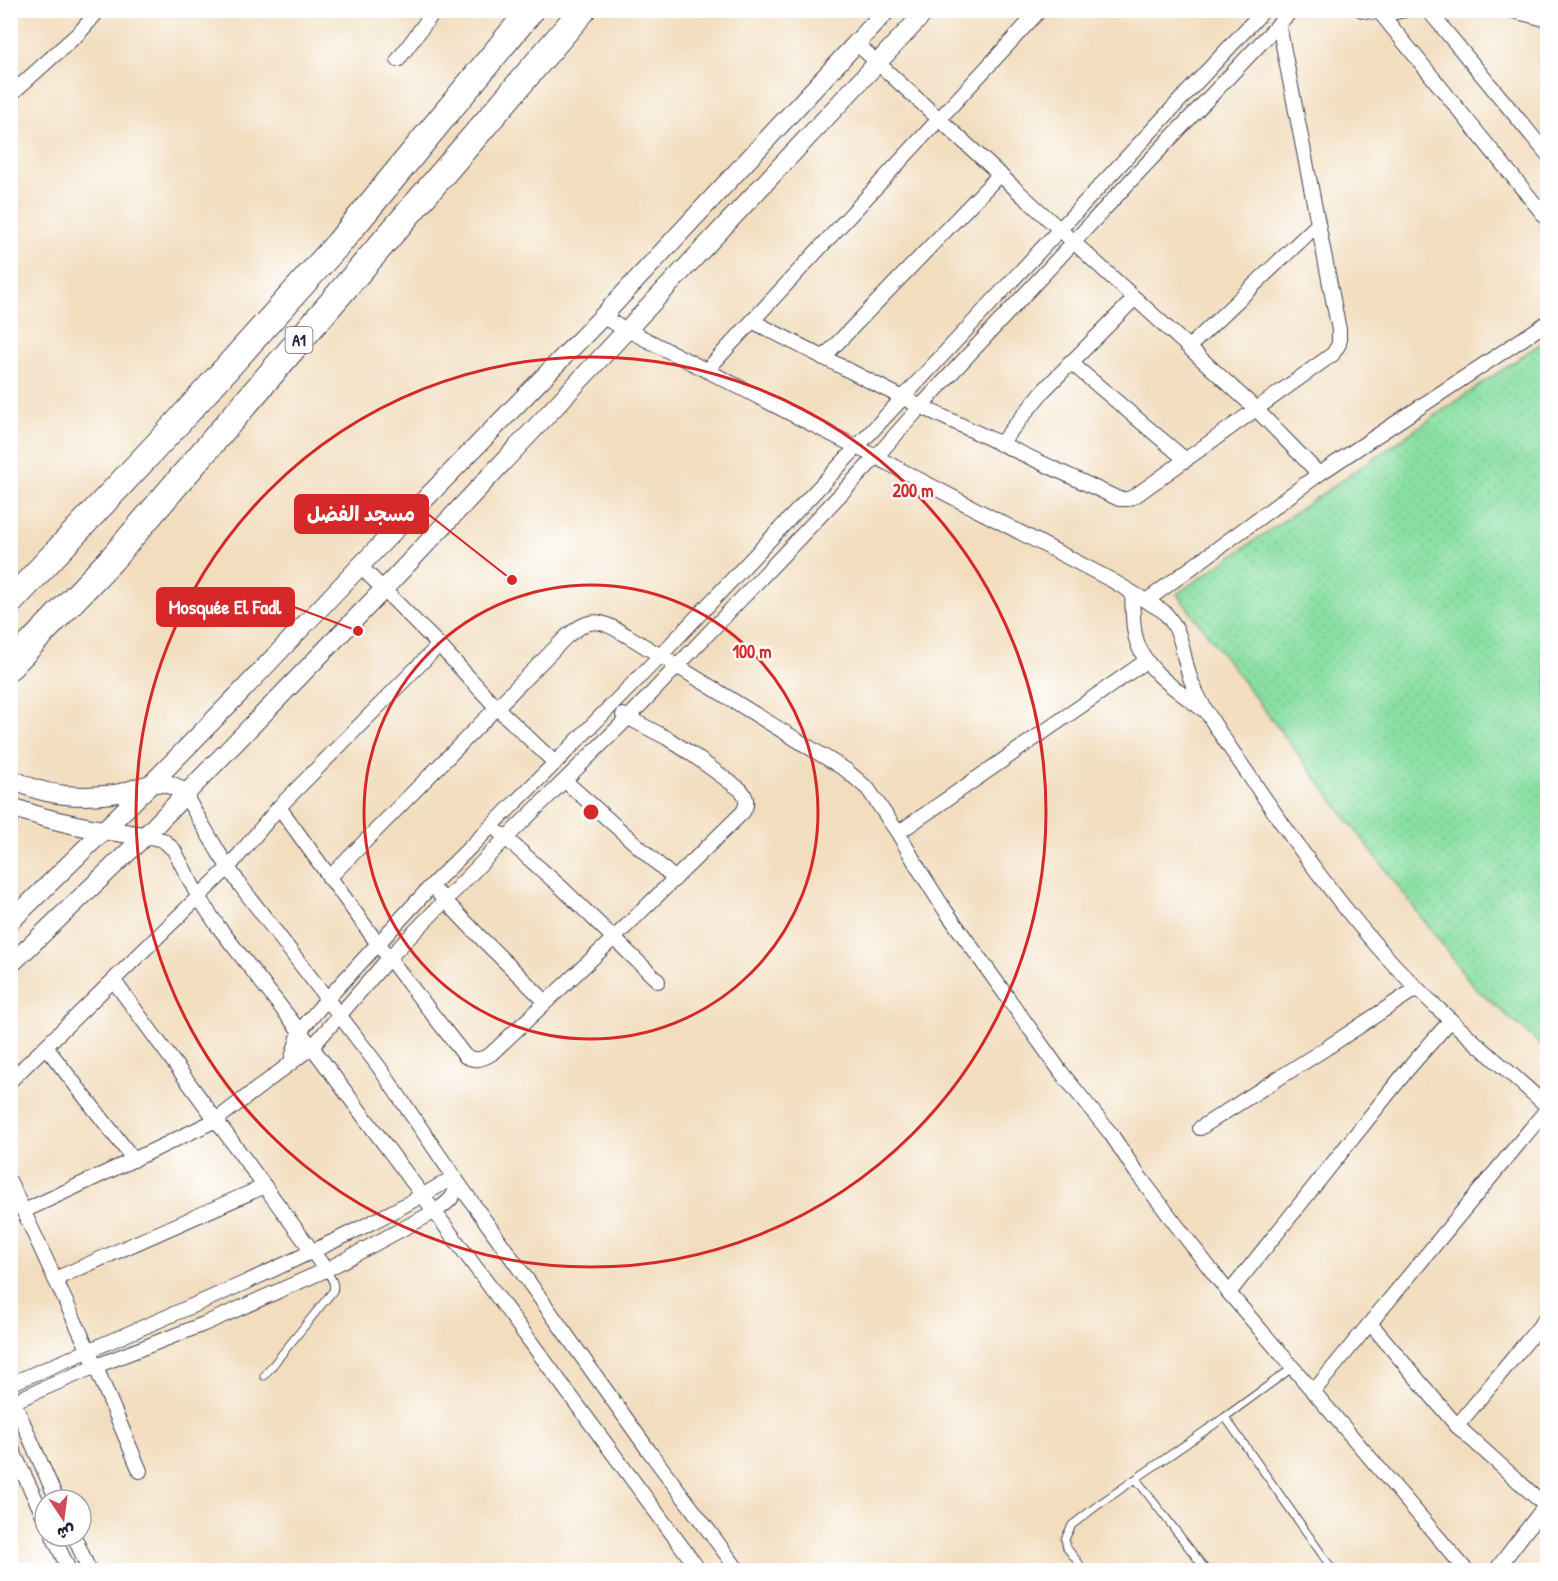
<svg xmlns="http://www.w3.org/2000/svg" width="1558" height="1581" font-family="'Patrick Hand','Playpen Sans Arabic',sans-serif">
<style>
.grass{fill:url(#grass-dots);stroke:#56806f;stroke-width:1.5}
.lines{fill:none;stroke-linecap:round;stroke-linejoin:round}
.service-casing{stroke:#413e4f;stroke-width:9}
.minor-casing{stroke:#413e4f;stroke-width:16}
.tertiary-casing{stroke:#413e4f;stroke-width:20}
.motorway-casing{stroke:#413e4f;stroke-width:28}
.service{stroke:#fff;stroke-width:7}
.minor{stroke:#fff;stroke-width:14}
.tertiary{stroke:#fff;stroke-width:18}
.motorway{stroke:#fff;stroke-width:26}
.ring{fill:none;stroke:#d62828;stroke-width:3}
.labels{text-anchor:middle;dominant-baseline:central;stroke-width:5;stroke-linejoin:round;paint-order:stroke}
.shield{fill:#fff;stroke:#646476;stroke-width:1.5}
.shield-label{font-size:16px;font-weight:bold;fill:#22223b}
.centre{fill:#d62828;stroke:#fff;stroke-width:3}
.ring-label{font-size:18px;text-anchor:middle;font-weight:bold;fill:#d62828;stroke:#fff;stroke-width:5;stroke-linejoin:round;paint-order:stroke}
.leader{fill:none;stroke:#d62828;stroke-width:2}
.callout-dot{fill:#d62828;stroke:#fff;stroke-width:2}
.callout{fill:#d62828;stroke:#d62828;stroke-width:2}
.callout-label{font-size:20px;text-anchor:middle;font-weight:bold;fill:#fff}
</style>
<defs>
<pattern id="grass-dots" width="8" height="8" patternUnits="userSpaceOnUse" patternTransform="scale(1.5)"><rect width="8" height="8" fill="#89dfa3"/><path d="M2 2h.1M6 6h.1" fill="none" stroke="#76bf8d" stroke-width="1.8" stroke-linecap="round"/></pattern>
</defs>
<rect width="100%" height="100%" fill="#fff"/>
<filter id="ink" filterUnits="userSpaceOnUse"><feTurbulence type="fractalNoise" baseFrequency=".0167" numOctaves="2"/><feDisplacementMap in="SourceGraphic" scale="12" xChannelSelector="R" yChannelSelector="G"/><feConvolveMatrix kernelMatrix="1 2 1 2 8 2 1 2 1" color-interpolation-filters="sRGB"/></filter>
<filter id="wash" filterUnits="userSpaceOnUse"><feTurbulence type="fractalNoise" baseFrequency=".008" numOctaves="4" result="noise"/><feDisplacementMap in="SourceGraphic" scale="24" xChannelSelector="R" yChannelSelector="G"/><feGaussianBlur stdDeviation="1.35" result="paint"/><feColorMatrix in="noise" values="0 0 0 0 0 0 0 0 0 0 0 0 0 0 0 0 0 1.4 0 .05"/><feComposite in="paint" operator="in"/></filter>
<g filter="url(#wash)">
<rect width="100%" height="100%" fill="#f2ddbe"/>
<!-- grass -->
<path class="grass" d="M 1547,340 L 1547,1050 L 1475,988 L 1177,594 L 1531,350 Z"/>
</g>
<g filter="url(#ink)">
<g class="lines">
<defs>
<g id="service">
<path d="M 1292,1368 L 1225,1417 L 1333,1570"/>
<path d="M 264,1376 L 333,1291 C 336,1283 330,1277 326,1270"/>
<path d="M 1136,1479 L 1206,1570"/>
<path d="M 1084,1570 L 1067,1548 L 1065,1539 L 1072,1525 L 1098,1505 L 1225,1417"/>
</g>
<g id="minor">
<path d="M 1362,10 C 1378,13 1390,14 1406,10"/>
<path d="M 1378,10 L 1548,220"/>
<path d="M 1428,10 L 1548,155"/>
<path d="M 1510,10 L 1548,20"/>
<path d="M 856,43 L 1256,409 L 1319,474"/>
<path d="M 398,60 L 435,10"/>
<path d="M 10,95 L 80,32 L 99,10"/>
<path d="M 602,317 L 876,457 L 1113,581 L 1163,611 C 1187,635 1180,657 1193,685 C 1204,710 1219,732 1235,755 C 1282,824 1329,893 1385,955 C 1435,1010 1493,1057 1548,1107"/>
<path d="M 752,321 L 903,398 L 1119,499 L 1128,499 L 1135,496 L 1333,354 L 1339,344 L 1339,330 L 1279,25"/>
<path d="M 1189,347 L 1318,224"/>
<path d="M 823,358 L 1000,174"/>
<path d="M 1070,362 L 1186,460"/>
<path d="M 707,370 L 1040,10"/>
<path d="M 1000,444 L 1044,390 L 1134,299"/>
<path d="M 360,566 L 439,645 L 497,708 L 555,763"/>
<path d="M 1132,593 C 1133,608 1132,625 1136,639 C 1145,671 1177,690 1202,709"/>
<path d="M 1146,601 L 1319,474 L 1548,322"/>
<path d="M 565,781 L 675,879"/>
<path d="M 185,795 L 219,853 L 240,885 L 379,1067 L 454,1177 L 649,1451 L 738,1570"/>
<path d="M 279,807 L 378,944 L 465,1056 C 475,1061 481,1060 491,1054 L 614,938 L 743,812 C 748,804 747,797 741,790 L 693,755 L 667,738 L 623,715"/>
<path d="M 500,833 L 563,889 L 658,981"/>
<path d="M 898,833 L 1146,661"/>
<path d="M 145,836 L 163,840 L 174,850 L 199,898 L 217,925 L 312,1047 L 423,1196 L 699,1570"/>
<path d="M 329,878 L 566,637 C 593,615 600,620 628,636 L 846,770 L 868,789 L 898,833 L 920,871 L 945,910 L 1061,1072 L 1111,1134 L 1136,1172 L 1187,1239 L 1229,1293 L 1466,1570"/>
<path d="M 439,894 L 482,939 L 546,1002"/>
<path d="M 114,981 L 326,1270"/>
<path d="M 46,1047 L 134,1160"/>
<path d="M 291,1061 L 300,1031 L 327,999 L 432,885 L 555,763 L 660,656 L 857,447 L 1264,10"/>
<path d="M 10,1081 L 228,868 L 279,807 L 439,645"/>
<path d="M 1200,1128 L 1328,1047 L 1417,988"/>
<path d="M 10,1182 L 55,1279 L 89,1351 L 140,1471"/>
<path d="M 24,1211 L 154,1150 L 216,1120 L 312,1047 L 389,958 L 506,838 L 628,718 L 876,457 L 921,406 L 1135,176 L 1292,10"/>
<path d="M 55,1279 L 265,1186"/>
<path d="M 1229,1293 L 1408,1069 L 1451,1020"/>
<path d="M 1370,1323 L 1457,1426 L 1548,1508"/>
<path d="M 10,1384 C 88,1351 165,1318 242,1284 C 314,1251 386,1218 454,1177 C 460,1195 448,1203 434,1212 L 326,1270 L 204,1324 L 96,1366 L 10,1403"/>
<path d="M 1313,1392 L 1548,1108"/>
<path d="M 11,1395 L 57,1500"/>
<path d="M 1457,1426 L 1548,1316"/>
<path d="M 10,1445 L 45,1519"/>
<path d="M 53,1536 L 69,1570"/>
<path d="M 74,1536 L 89,1570"/>
<path d="M 1496,1570 L 1548,1502"/>
</g>
<g id="tertiary">
<path d="M 10,777 C 40,797 85,799 120,793 C 132,790 149,782 161,783 C 171,783 178,788 185,795"/>
<path d="M 10,806 C 53,823 99,830 145,836"/>
<path d="M 10,922 L 151,784 L 239,694 L 360,566 L 602,317 L 887,10"/>
<path d="M 10,965 L 145,836 L 384,589 L 927,10"/>
</g>
<g id="motorway">
<path d="M 10,602 L 173,428 L 339,243 L 531,10"/>
<path d="M 10,666 L 112,559 L 583,10"/>
</g>
</defs>
<!-- service casing -->
<use href="#service" class="service-casing"/>
<!-- minor casing -->
<use href="#minor" class="minor-casing"/>
<!-- tertiary casing -->
<use href="#tertiary" class="tertiary-casing"/>
<!-- motorway casing -->
<use href="#motorway" class="motorway-casing"/>
<!-- service -->
<use href="#service" class="service"/>
<!-- minor -->
<use href="#minor" class="minor"/>
<!-- tertiary -->
<use href="#tertiary" class="tertiary"/>
<!-- motorway -->
<use href="#motorway" class="motorway"/>
</g>
</g>
<!-- distance rings -->
<g class="ring">
<circle cx="591" cy="812" r="227"/>
<circle cx="591" cy="812" r="455"/>
</g>
<g class="labels">
<!-- shield labels -->
<rect class="shield" x="285.5" y="327" width="27" height="26" rx="4.5"/>
<g class="shield-label">
<text x="299" y="340">A1</text>
</g>
</g>
<circle cx="591" cy="812" r="9" class="centre"/>
<g class="ring-label">
<text x="913" y="497">200 m</text>
<text x="752" y="658">100 m</text>
</g>
<!-- callouts -->
<path class="leader" d="M512 580L428 514M358 631L294 607"/>
<g class="callout-dot">
<circle cx="512" cy="580" r="6"/>
<circle cx="358" cy="631" r="6"/>
</g>
<g class="callout">
<rect x="295" y="495" width="133" height="38" rx="6"/>
<rect x="157" y="588" width="137" height="38" rx="6"/>
</g>
<g class="callout-label">
<text x="361" y="521">مسجد الفضل</text>
<text x="225" y="614">Mosquée El Fadl</text>
</g>
<!-- margin -->
<rect width="1558" height="1581" fill="none" stroke="#fff" stroke-width="36"/>
<!-- north arrow -->
<g transform="translate(63 1518) rotate(167)"><circle r="28" fill="#ffffff" stroke="#a7a7b1" stroke-width="1.5"/>
<path d="M0-4.5L10 22L0 15L-10 22Z" fill="#d1495b"/>
<text y="-9" font-size="16" font-weight="bold" text-anchor="middle" fill="#22223b">ش</text>
</g>
</svg>
